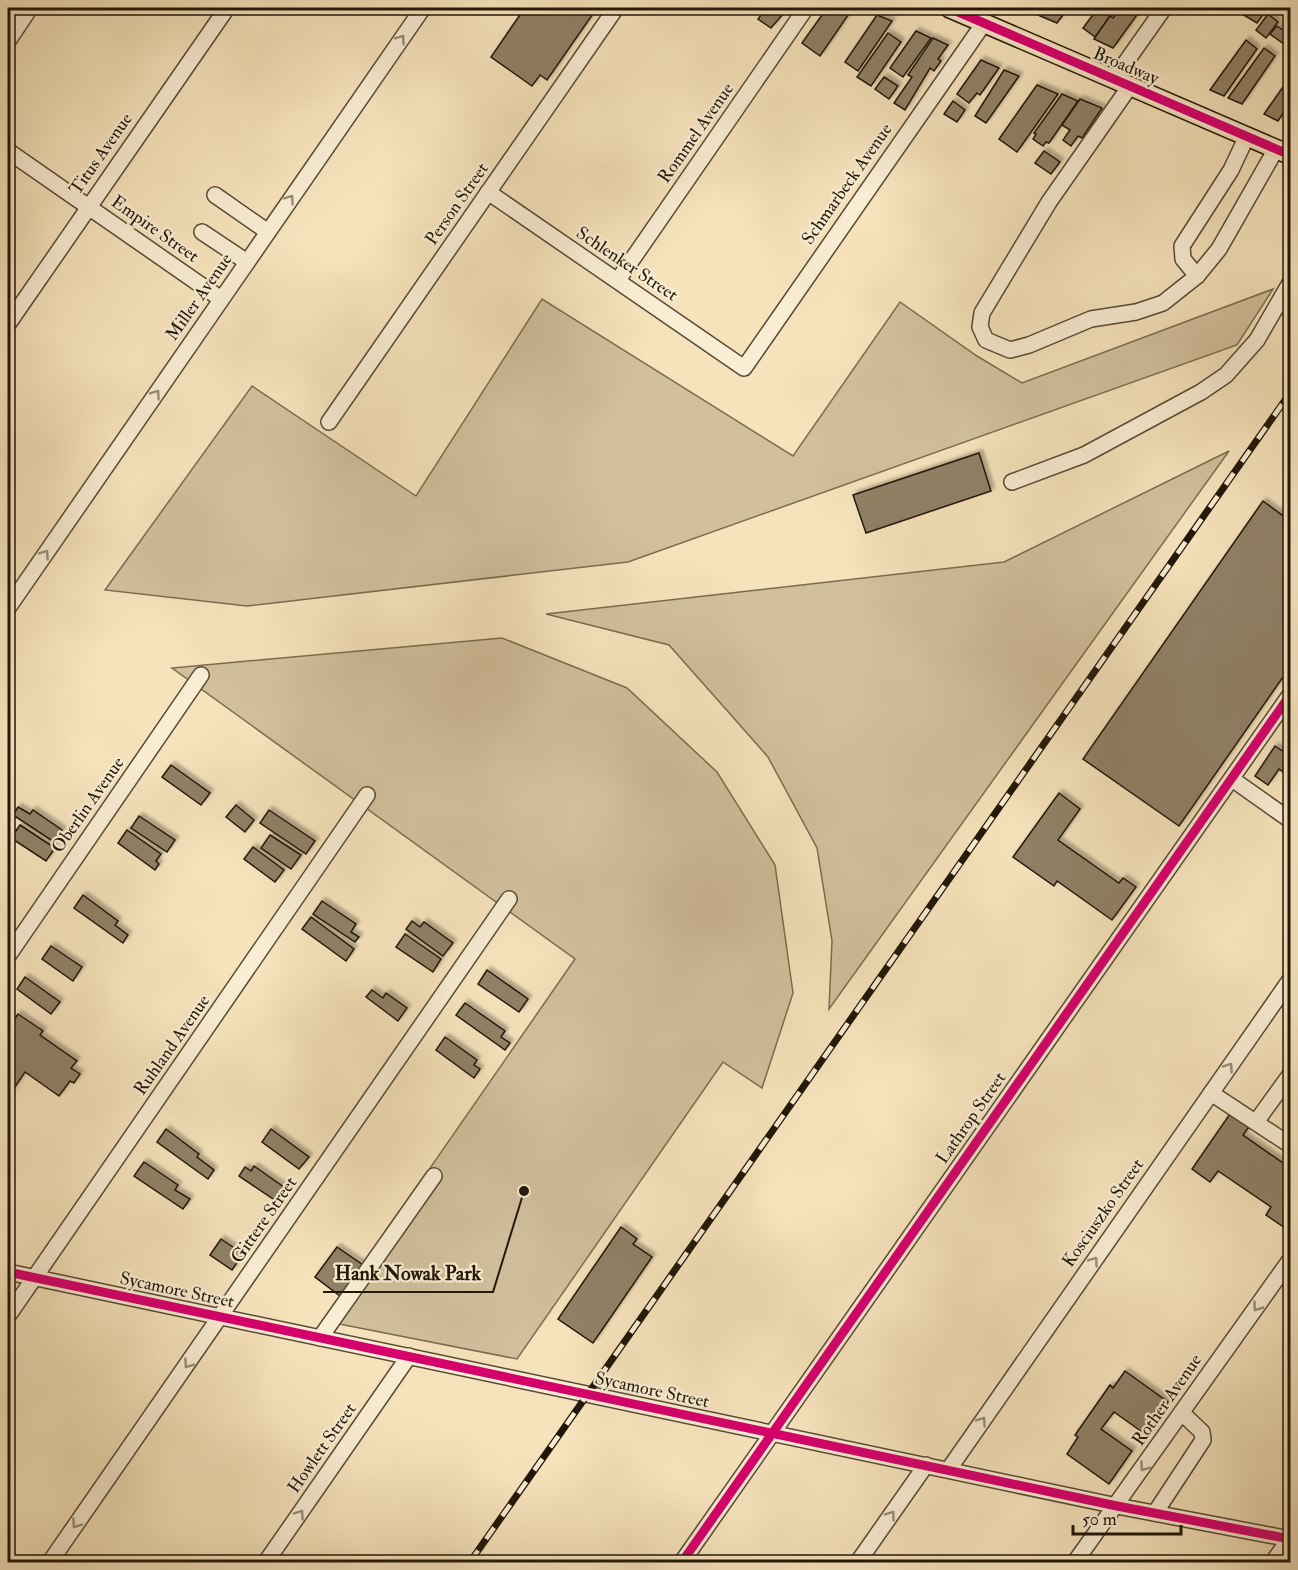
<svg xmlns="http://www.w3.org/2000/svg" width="1298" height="1570" font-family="'IM FELL Double Pica',serif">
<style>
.green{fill:#d2c09d;stroke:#7a6c52;stroke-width:1.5}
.building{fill:#908166;stroke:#211708;stroke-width:1.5;filter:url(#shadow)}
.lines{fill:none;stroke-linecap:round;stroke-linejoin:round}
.minor-casing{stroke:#564a35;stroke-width:18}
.major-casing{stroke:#211708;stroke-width:21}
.minor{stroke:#f9edd3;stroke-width:15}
.major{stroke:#f6e3bc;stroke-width:18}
.rail-casing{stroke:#211708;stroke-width:7}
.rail{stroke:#f9edd3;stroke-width:4.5;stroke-dasharray:14;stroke-linecap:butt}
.cycleway-casing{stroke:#f9edd3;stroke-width:13}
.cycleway{stroke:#d6006c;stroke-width:9}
.oneway{stroke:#988d78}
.labels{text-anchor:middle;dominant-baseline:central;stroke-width:4.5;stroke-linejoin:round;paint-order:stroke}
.street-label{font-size:18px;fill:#211708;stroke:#f9edd3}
.leader{fill:none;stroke:#211708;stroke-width:2}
.callout-dot{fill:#211708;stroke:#f9edd3;stroke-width:2}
.callout-label{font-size:20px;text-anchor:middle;font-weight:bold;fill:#211708;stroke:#f9edd3;stroke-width:4.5;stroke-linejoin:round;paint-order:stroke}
</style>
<defs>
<filter id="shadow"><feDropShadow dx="3.5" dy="-3.5" stdDeviation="1.5" flood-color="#0004"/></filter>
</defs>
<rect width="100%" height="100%" fill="#f6e3bc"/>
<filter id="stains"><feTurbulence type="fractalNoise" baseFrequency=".00333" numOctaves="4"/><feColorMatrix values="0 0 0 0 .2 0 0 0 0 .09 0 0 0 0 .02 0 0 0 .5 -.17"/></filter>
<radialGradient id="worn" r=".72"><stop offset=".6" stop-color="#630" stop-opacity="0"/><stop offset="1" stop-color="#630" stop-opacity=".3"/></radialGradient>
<!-- green -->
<g class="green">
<path d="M 1273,289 L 1237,345 L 628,562 L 247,606 L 105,590 L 252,386 L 416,496 L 542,299 L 793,456 L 900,302 L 977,356 L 1022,383 Z"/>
<path d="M 1229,451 L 829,1009 L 832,941 L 817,848 L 768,757 L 669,645 L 546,614 L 1004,562 Z"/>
<path d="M 502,638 L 627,688 L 717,772 L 775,865 L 793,993 L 762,1088 L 723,1062 L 517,1359 L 324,1321 L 575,959 L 172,668 Z"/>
</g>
<!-- building -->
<g class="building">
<path d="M 516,8 L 597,8 L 547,80 L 540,75 L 532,86 L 491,57 L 522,12 Z"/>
<path d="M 766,8 L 788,8 L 771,28 L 758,19 Z"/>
<path d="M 827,8 L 853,8 L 820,56 L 802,43 Z"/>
<path d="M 1020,8 L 1044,8 L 1039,15 Z"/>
<path d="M 1046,8 L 1068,8 L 1057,23 L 1040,16 Z"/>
<path d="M 1098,8 L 1115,9 L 1095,37 L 1083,28 Z"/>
<path d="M 1121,8 L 1142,8 L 1113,48 L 1094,39 L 1110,16 L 1113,18 Z"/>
<path d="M 1232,8 L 1256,8 L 1264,13 L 1257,23 Z"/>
<path d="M 1268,14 L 1278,22 L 1266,38 L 1256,30 Z"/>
<path d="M 877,15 L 892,21 L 858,71 L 845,62 Z"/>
<path d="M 1277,26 L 1290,35 L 1284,44 L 1270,34 Z"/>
<path d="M 916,31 L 931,38 L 903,77 L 890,68 Z"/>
<path d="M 888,33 L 901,42 L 871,86 L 857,77 Z"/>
<path d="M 933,38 L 948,45 L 938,59 L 941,61 L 934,71 L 930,68 L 905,110 L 894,103 L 912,77 L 908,75 Z"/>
<path d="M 1246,40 L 1257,49 L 1224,96 L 1210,90 Z"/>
<path d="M 1264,48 L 1275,56 L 1242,104 L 1228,98 Z"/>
<path d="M 981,60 L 999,68 L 980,95 L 977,93 L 969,103 L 957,94 Z"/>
<path d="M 1004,70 L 1019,76 L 986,123 L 975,116 Z"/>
<path d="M 884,77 L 898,86 L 889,99 L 875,89 Z"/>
<path d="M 1290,77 L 1290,103 L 1278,121 L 1264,114 Z"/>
<path d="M 1037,85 L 1058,94 L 1017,152 L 999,139 Z"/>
<path d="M 1062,94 L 1078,101 L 1049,143 L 1046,142 L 1043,146 L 1033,139 L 1036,134 L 1034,133 Z"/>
<path d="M 1080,99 L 1102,108 L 1082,138 L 1078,136 L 1071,146 L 1063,140 L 1070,130 L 1062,125 Z"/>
<path d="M 953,101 L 965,110 L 957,122 L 944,114 Z"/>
<path d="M 1044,151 L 1060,162 L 1051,174 L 1035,163 Z"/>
<path d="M 979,453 L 991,491 L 866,533 L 853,495 Z"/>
<path d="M 1263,501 L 1290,521 L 1290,667 L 1179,826 L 1083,759 Z"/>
<path d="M 1275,746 L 1290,756 L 1290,777 L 1279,769 L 1268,785 L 1255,776 Z"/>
<path d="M 171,765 L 210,793 L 201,805 L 162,777 Z"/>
<path d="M 1059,793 L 1080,809 L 1058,840 L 1119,883 L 1123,878 L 1136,887 L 1112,920 L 1057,881 L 1054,886 L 1013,857 Z"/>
<path d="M 236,805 L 254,820 L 245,832 L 226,817 Z"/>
<path d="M 18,807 L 30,814 L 33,810 L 62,830 L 54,842 L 13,815 Z"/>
<path d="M 269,810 L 315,841 L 306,854 L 260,823 Z"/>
<path d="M 139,816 L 175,840 L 167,852 L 131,828 Z"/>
<path d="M 20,825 L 55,848 L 46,861 L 11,838 Z"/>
<path d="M 127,830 L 161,854 L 156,861 L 159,864 L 155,870 L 118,843 Z"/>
<path d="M 270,835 L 301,855 L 291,869 L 261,848 Z"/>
<path d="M 253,847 L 284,870 L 275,882 L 244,859 Z"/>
<path d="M 83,895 L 118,921 L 115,925 L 128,935 L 123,943 L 74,908 Z"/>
<path d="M 322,901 L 356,924 L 351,932 L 359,937 L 355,942 L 313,914 Z"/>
<path d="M 311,917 L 354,949 L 346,961 L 302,929 Z"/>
<path d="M 412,921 L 420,927 L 424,922 L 453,943 L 443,956 L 406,929 Z"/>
<path d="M 405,934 L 441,959 L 433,972 L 396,947 Z"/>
<path d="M 51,946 L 82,967 L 73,981 L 42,959 Z"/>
<path d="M 487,970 L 528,999 L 519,1012 L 478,984 Z"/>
<path d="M 25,977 L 60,1002 L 51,1014 L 17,989 Z"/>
<path d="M 372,990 L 383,998 L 386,993 L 407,1008 L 398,1021 L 366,997 Z"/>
<path d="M 465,1003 L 505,1031 L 501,1037 L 510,1043 L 505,1050 L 456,1015 Z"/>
<path d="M 18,1014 L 43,1031 L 40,1035 L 77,1061 L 71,1068 L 80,1074 L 74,1083 L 70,1081 L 59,1096 L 25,1072 L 8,1097 L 8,1024 L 10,1026 Z"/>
<path d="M 445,1037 L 477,1060 L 474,1065 L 480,1069 L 474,1078 L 436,1050 Z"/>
<path d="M 1232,1111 L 1251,1124 L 1243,1135 L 1290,1168 L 1290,1220 L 1285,1228 L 1266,1215 L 1271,1207 L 1218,1171 L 1210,1182 L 1192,1169 Z"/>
<path d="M 166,1129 L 199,1154 L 197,1157 L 214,1170 L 208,1179 L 157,1142 Z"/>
<path d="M 271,1129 L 309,1157 L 299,1169 L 262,1142 Z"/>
<path d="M 144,1162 L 178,1185 L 175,1190 L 190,1199 L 183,1209 L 134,1176 Z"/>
<path d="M 254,1166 L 288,1190 L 279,1203 L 239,1176 L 245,1167 L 251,1171 Z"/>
<path d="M 621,1227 L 637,1239 L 633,1244 L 652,1257 L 593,1343 L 558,1319 Z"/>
<path d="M 221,1239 L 243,1254 L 232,1270 L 210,1255 Z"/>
<path d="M 337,1247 L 363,1265 L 340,1296 L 315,1277 Z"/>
<path d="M 1125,1371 L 1168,1402 L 1145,1434 L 1114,1412 L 1101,1429 L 1132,1451 L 1109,1484 L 1067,1454 L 1078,1437 L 1075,1435 L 1110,1385 L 1113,1388 Z"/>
</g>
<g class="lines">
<defs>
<g id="minor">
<path d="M 8,41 L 30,8"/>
<path d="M 1114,79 L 1164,8"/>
<path d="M 1130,86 L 1049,202 L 982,313 L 980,327 L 986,340 L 1010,350 L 1029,345 L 1091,319 L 1136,312 L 1163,303 L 1197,276 L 1219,249 L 1276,149"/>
<path d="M 8,151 L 221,299"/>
<path d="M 488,192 L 744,368 L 984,23"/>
<path d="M 215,195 L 268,232"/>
<path d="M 202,232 L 247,262"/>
<path d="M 1197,276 L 1183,259 L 1182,246 L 1231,170 L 1247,136"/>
<path d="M 618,280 L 806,8"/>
<path d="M 8,324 L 227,8"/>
<path d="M 329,422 L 616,8"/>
<path d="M 1012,482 L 1084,455 L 1201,392 L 1226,375 L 1257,340 L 1290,283"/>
<path d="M 8,608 L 423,8"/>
<path d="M 1232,779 L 1290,820"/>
<path d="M 8,956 L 201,675"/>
<path d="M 1211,1093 L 1290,1145"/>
<path d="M 1256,1122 L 1290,1075"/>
<path d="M 8,1272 L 1117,1506 L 1290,1539"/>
<path d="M 8,1316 L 367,795"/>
<path d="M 320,1338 L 434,1176"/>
<path d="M 949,1469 L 1290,980"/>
<path d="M 1155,1513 L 1203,1440 L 1202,1432 L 1182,1413"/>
<path d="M 50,1562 L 509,899"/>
<path d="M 266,1562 L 409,1356"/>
<path d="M 682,1562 L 1290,695"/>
<path d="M 858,1562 L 926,1465"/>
<path d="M 1075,1562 L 1290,1260"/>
<path d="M 1273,1562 L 1290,1538"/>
</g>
<path id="major" d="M 949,8 L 1290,155"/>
</defs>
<!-- minor casing -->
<use href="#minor" class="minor-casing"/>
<!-- major casing -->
<use href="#major" class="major-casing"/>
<!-- minor -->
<use href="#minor" class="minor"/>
<!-- major -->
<use href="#major" class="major"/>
<defs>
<path id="rail" d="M 470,1562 L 1290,393"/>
</defs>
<!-- rail casing -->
<use href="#rail" class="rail-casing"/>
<!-- rail -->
<use href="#rail" class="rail"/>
<defs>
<g id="cycleway">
<path d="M 949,8 L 1290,155"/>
<path d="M 8,1272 L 1117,1506 L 1290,1539"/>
<path d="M 682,1562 L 1290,695"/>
</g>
</defs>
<!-- cycleway casing -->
<use href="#cycleway" class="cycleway-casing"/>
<!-- cycleway -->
<use href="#cycleway" class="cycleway"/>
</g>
<!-- one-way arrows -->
<defs><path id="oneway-chevron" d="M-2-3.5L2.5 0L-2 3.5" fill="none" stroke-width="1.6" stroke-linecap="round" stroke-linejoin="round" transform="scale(1.5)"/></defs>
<g class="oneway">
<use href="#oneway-chevron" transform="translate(401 39) rotate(-55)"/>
<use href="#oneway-chevron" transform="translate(290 199) rotate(-55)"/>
<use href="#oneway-chevron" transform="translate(156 394) rotate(-55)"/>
<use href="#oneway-chevron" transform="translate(45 554) rotate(-55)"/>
<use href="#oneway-chevron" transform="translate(1229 1067) rotate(-55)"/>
<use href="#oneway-chevron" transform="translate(1094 1261) rotate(-55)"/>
<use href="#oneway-chevron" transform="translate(1257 1307) rotate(125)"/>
<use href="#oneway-chevron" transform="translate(188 1364) rotate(125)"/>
<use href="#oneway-chevron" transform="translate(982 1421) rotate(-55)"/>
<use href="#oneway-chevron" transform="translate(1144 1467) rotate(125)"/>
<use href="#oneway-chevron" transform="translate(300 1514) rotate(-55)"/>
<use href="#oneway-chevron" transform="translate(891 1515) rotate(-55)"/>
<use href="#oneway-chevron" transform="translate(76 1524) rotate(125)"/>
</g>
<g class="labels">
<!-- street labels -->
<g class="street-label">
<text transform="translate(1126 66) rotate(23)">Broadway</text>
<text transform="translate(696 133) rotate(-55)">Rommel Avenue</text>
<text transform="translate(101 154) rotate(-55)">Titus Avenue</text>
<text transform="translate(847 184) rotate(-55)">Schmarbeck Avenue</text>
<text transform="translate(457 204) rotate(-55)">Person Street</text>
<text transform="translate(155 229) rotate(35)">Empire Street</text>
<text transform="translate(627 264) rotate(34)">Schlenker Street</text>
<text transform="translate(199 297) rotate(-55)">Miller Avenue</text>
<text transform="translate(88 805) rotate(-55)">Oberlin Avenue</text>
<text transform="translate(172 1045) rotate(-55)">Ruhland Avenue</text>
<text transform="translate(971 1118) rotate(-55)">Lathrop Street</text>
<text transform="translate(1103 1213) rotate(-55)">Kosciuszko Street</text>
<text transform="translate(264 1220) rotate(-55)">Gittere Street</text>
<text transform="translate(177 1290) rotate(12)">Sycamore Street</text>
<text transform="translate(652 1390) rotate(12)">Sycamore Street</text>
<text transform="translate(1167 1400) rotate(-55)">Rother Avenue</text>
<text transform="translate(322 1448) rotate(-55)">Howlett Street</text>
</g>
</g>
<!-- callouts -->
<path class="leader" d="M524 1191L493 1292H323"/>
<circle class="callout-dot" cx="524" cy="1191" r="6"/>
<g class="callout-label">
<text x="408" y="1280">Hank Nowak Park</text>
</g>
<!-- margin -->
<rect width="1298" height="1570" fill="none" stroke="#f6e3bc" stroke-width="30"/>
<rect x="9" y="9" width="1280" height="1552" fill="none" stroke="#211708" stroke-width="3"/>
<rect x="15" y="15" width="1268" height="1540" fill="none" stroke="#211708" stroke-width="1.5"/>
<!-- scale -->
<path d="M1073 1525v9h108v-9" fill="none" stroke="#211708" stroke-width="3"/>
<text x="1082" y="1525" font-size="18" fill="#211708" stroke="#f9edd3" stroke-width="4.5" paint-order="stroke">50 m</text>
<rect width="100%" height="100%" filter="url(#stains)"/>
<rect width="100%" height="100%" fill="url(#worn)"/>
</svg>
